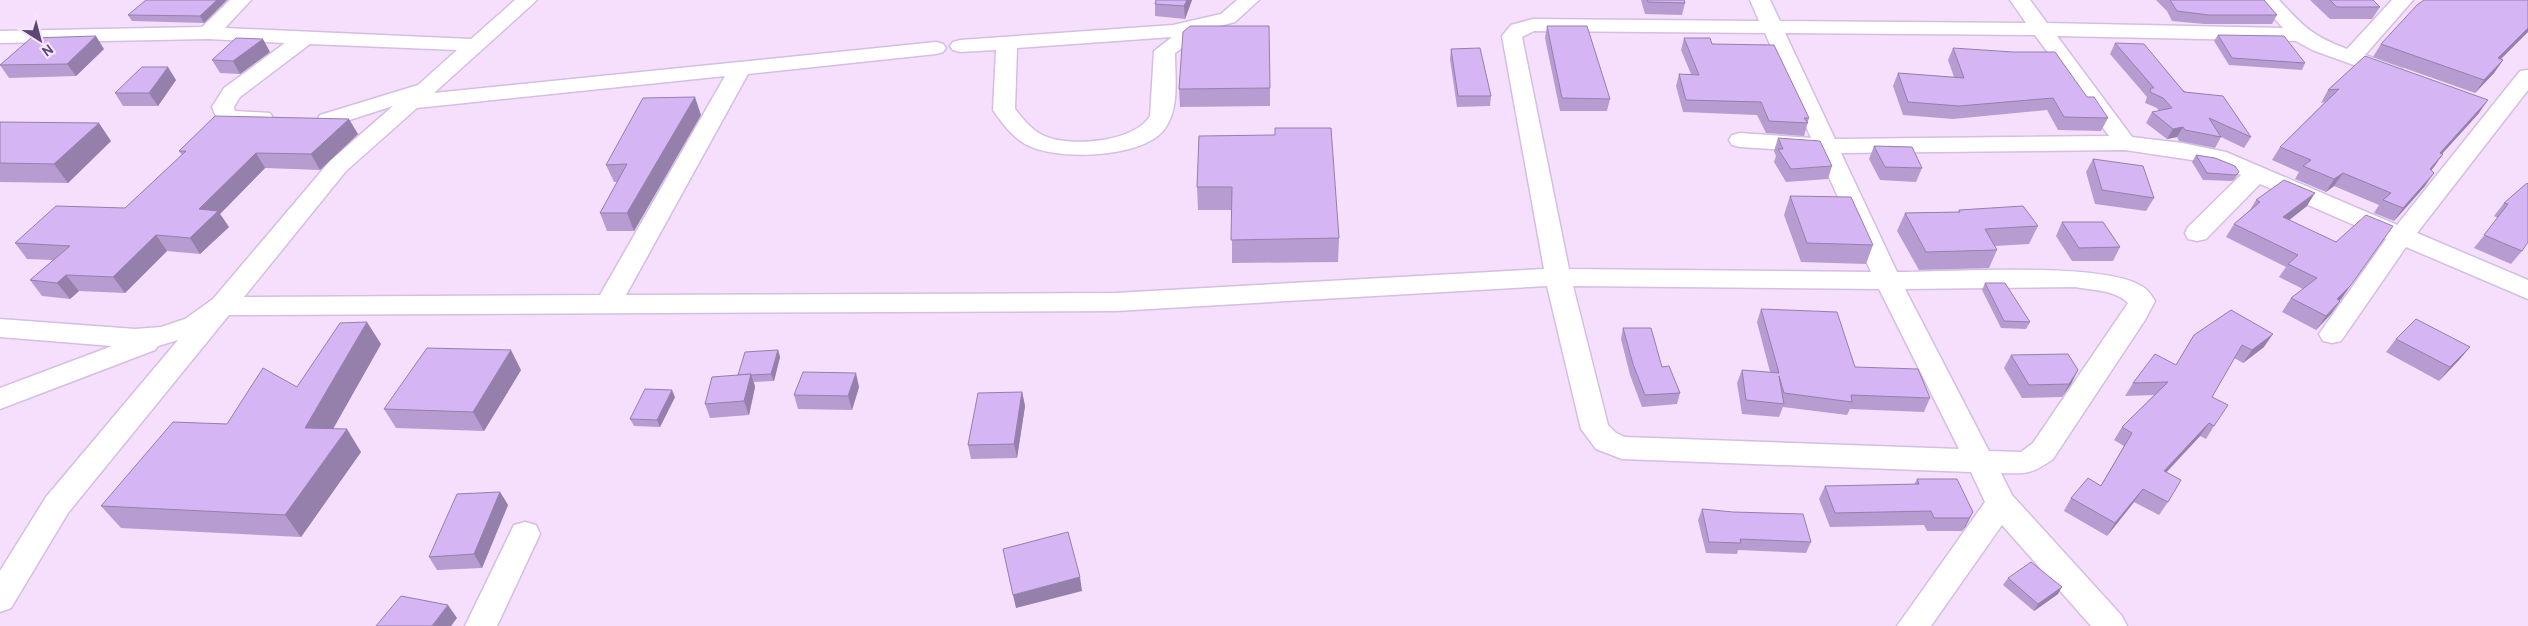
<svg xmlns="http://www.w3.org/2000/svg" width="2528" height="626" font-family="Cabin,sans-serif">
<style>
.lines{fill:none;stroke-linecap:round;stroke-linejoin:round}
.minor-casing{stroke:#d4bee3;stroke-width:3}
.minor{fill:#fff;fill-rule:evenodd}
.wall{fill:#b79cd2}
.shaded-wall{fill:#957fab}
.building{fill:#d5b5f4;stroke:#957fab}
</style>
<rect width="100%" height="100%" fill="#f5dffd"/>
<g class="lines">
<defs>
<g id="minor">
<path d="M 230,0 L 251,0 L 225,28 L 471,39 L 515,0 L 537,0 L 434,93 L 936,42 L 943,44 L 946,48 L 943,52 L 936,54 L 748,74 L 626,295 L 1116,293 L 1544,269 L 1502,36 L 1511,25 L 1533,19 L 1759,21 L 1750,0 L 1770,0 L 1780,21 L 2026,23 L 2010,0 L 2030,0 L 2047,23 L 2283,28 L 2258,0 L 2279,0 C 2304,27 2312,36 2347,49 L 2392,0 L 2413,0 L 2365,55 L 2401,68 L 2404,73 L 2401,78 L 2393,79 L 2312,50 L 2296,41 L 2057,36 L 2132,137 L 2182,143 L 2226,152 L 2397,225 L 2520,71 L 2528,70 L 2528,90 L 2417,233 L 2528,280 L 2528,299 L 2406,247 L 2341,341 L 2332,343 L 2323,341 L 2319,334 L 2386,239 L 2260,184 L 2206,239 L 2197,241 L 2188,239 L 2185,233 L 2188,227 L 2241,175 L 2212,163 L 2125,150 L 1841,153 L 1897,272 C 1947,272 2105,261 2143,287 C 2148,290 2152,296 2155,301 L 2145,320 L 2053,459 C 2032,474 2026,474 2001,473 L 2012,495 L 2122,616 L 2127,626 L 2091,626 L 2002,525 L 1931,626 L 1897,626 L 1985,502 L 1971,472 L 1622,459 L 1596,449 L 1581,429 L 1547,286 L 1116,311 L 229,315 L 68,513 L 11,608 L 0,612 L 0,571 L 46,497 L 178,340 L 158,346 L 155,350 L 0,409 L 0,388 L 112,346 L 0,337 L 0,319 L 135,329 L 161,327 L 185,319 L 213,299 L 330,161 L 393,106 L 328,127 L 320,125 L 317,120 L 320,115 L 418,85 L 457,50 L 310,44 L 240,97 L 234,107 L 235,111 L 270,113 L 273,118 L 270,123 L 262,125 L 218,122 L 212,107 L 224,88 L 285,43 L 208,39 L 0,43 L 0,31 L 202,27 ZM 1534,31 L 1765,33 L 1811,138 L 1740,133 L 1732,135 L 1729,140 L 1732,145 L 1740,147 L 1818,152 L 1871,272 L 1569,269 L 1522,37 ZM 1785,33 L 2035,35 L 2109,136 L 1835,139 ZM 725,76 L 600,295 L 244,297 L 346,171 L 417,108 ZM 1573,286 L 1879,289 L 1959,449 L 1625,437 L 1616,433 L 1608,425 ZM 2075,287 C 2091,290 2116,290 2128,303 L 2033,443 L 2021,452 L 1989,451 L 1905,289 Z"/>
<path d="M 1237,0 L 1259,0 L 1235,22 L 1212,28 L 1175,53 C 1175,78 1180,111 1163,131 C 1140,158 1057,161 1027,145 C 1013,138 1002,123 993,110 L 996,50 L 960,52 L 953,50 L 950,46 L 953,42 L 960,40 L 1173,25 L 1221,14 ZM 1172,37 L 1154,51 L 1150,116 C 1134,142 1073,147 1047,137 C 1033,132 1024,120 1015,109 L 1017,48 Z"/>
<path d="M 525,522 L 536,525 L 540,534 L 497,626 L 465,626 L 514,525 Z"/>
</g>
</defs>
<!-- minor casing -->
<use href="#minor" class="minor-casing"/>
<!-- minor -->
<use href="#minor" class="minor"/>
</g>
<!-- wall -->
<g class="wall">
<path d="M 227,0 L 204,23 L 132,21 L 128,15 Z"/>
<path d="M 1156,0 L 1192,0 L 1185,19 L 1155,16 L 1155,4 Z"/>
<path d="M 1641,0 L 1684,0 L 1685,3 L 1682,15 L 1645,14 Z"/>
<path d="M 2156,0 L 2264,0 L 2277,15 L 2272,24 L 2204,24 L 2172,21 L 2167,11 Z"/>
<path d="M 2310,0 L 2373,0 L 2380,7 L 2372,19 L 2330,19 Z"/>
<path d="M 1547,26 L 1610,99 L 1607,111 L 1560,111 L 1545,38 Z"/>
<path d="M 2218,35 L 2305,63 L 2302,70 L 2229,65 L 2214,41 Z"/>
<path d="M 1684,38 L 1712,44 L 1809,118 L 1804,136 L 1766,133 L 1757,115 L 1683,112 L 1676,86 L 1679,74 L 1691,74 L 1681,50 Z"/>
<path d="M 2115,43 L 2251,137 L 2244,148 L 2221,137 L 2215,148 L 2179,141 L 2177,137 L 2167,139 L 2146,123 L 2152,112 L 2159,111 L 2157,108 L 2145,103 L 2147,97 L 2110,54 Z"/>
<path d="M 2381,44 L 2501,59 L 2503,60 L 2494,73 L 2475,93 L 2373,57 Z"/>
<path d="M 1953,48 L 2087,97 L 2108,118 L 2101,131 L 2058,130 L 2047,110 L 1953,119 L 1903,115 L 1893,86 L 1898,73 L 1954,77 L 1948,60 Z"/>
<path d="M 104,49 L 76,76 L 9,78 L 0,65 Z"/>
<path d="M 1451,49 L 1491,96 L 1490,106 L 1457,107 L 1450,59 Z"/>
<path d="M 270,52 L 240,74 L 220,73 L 212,60 Z"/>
<path d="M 2365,56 L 2479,113 L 2442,154 L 2431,170 L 2425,186 L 2394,221 L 2374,213 L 2379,205 L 2334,186 L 2326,192 L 2295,179 L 2299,172 L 2272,160 L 2280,147 L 2325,102 L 2321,103 L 2328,90 Z"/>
<path d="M 176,80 L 158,106 L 123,106 L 115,93 Z"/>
<path d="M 1270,88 L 1270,106 L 1180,107 L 1179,89 Z"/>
<path d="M 701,115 L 634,231 L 607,231 L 600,213 L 617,182 L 614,182 L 606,165 Z"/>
<path d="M 0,122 L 111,141 L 68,183 L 0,182 Z"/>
<path d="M 358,134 L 320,170 L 265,168 L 220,214 L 229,227 L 200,254 L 167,251 L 125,293 L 79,291 L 70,299 L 42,296 L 30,280 L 53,260 L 27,259 L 15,243 L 125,208 L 182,155 L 179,151 Z"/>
<path d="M 1199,136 L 1339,238 L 1338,262 L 1232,263 L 1232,210 L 1198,210 L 1197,187 Z"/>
<path d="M 1778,138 L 1832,166 L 1828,179 L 1786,182 L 1774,162 L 1776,156 L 1774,151 Z"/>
<path d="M 1874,146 L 1922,168 L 1916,182 L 1880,180 L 1869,159 Z"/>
<path d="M 2196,155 L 2239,172 L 2235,179 L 2232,181 L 2203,180 L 2192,162 Z"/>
<path d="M 2093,159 L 2154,198 L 2146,211 L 2095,204 L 2086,172 Z"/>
<path d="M 2527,183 L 2522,251 L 2511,264 L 2474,248 L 2498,218 L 2494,216 L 2504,203 Z"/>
<path d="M 1790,196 L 1873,245 L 1866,264 L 1801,262 L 1784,215 Z"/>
<path d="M 2256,200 L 2307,206 L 2289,220 L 2342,298 L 2331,314 L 2316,330 L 2282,312 L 2291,298 L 2303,289 L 2279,277 L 2286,267 L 2226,237 L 2234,224 L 2250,210 Z"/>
<path d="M 1959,210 L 2038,226 L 2029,244 L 1995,246 L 1997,250 L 1989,268 L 1919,270 L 1897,231 L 1905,213 L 1958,212 Z"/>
<path d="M 2062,222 L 2120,247 L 2113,261 L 2072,261 L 2056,236 Z"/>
<path d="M 1985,283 L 2030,322 L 2026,329 L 2001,328 L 1982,290 Z"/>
<path d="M 1761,309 L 1855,367 L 1930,398 L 1924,412 L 1850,409 L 1847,415 L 1783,407 L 1779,417 L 1742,414 L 1737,383 L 1742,370 L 1770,372 L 1757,322 Z"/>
<path d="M 1623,328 L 1662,367 L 1680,393 L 1677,404 L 1642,407 L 1630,375 L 1621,339 Z"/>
<path d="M 2194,335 L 2264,347 L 2243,363 L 2234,358 L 2212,397 L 2214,426 L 2206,439 L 2200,436 L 2166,473 L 2168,502 L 2159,515 L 2134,502 L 2107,536 L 2064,511 L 2071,498 L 2101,485 L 2124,446 L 2114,440 L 2122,427 L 2154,395 L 2125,396 L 2133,383 L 2176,365 Z"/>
<path d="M 2396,339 L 2470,347 L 2459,360 L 2439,381 L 2386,352 Z"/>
<path d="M 381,344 L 333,429 L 361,452 L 301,537 L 121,528 L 101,506 L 227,424 L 297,387 Z"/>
<path d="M 778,350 L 780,357 L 774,381 L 754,382 L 755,387 L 749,415 L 710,418 L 705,404 L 738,375 Z"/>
<path d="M 2011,355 L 2078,370 L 2071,384 L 2062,397 L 2022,398 L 2004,368 Z"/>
<path d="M 521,370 L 484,431 L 396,428 L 384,409 Z"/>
<path d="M 859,387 L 852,410 L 798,409 L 794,395 Z"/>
<path d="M 1022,392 L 1025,406 L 1017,458 L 971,459 L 968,445 Z"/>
<path d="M 675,397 L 660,427 L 634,426 L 630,419 Z"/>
<path d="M 1917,479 L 1973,512 L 1962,531 L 1927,531 L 1924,525 L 1830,527 L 1819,499 L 1825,486 L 1914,485 Z"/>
<path d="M 500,492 L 508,505 L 482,568 L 437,570 L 429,557 Z"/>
<path d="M 1702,509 L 1811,542 L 1806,553 L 1738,550 L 1737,554 L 1706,553 L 1698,520 Z"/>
<path d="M 2008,578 L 2058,594 L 2034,611 L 2003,585 Z"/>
</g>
<!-- shaded-wall -->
<g class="shaded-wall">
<path d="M 217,0 L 227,0 L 204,23 L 200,16 Z"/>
<path d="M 1187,0 L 1192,0 L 1185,19 L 1184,6 Z"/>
<path d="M 2528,28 L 2528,32 L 2489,71 L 2498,58 Z"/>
<path d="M 96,36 L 104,49 L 76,76 L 67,64 Z"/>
<path d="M 263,39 L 270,52 L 240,74 L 233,61 Z"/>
<path d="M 2503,60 L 2494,73 L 2475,93 L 2484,80 Z"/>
<path d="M 168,67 L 176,80 L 158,106 L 149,93 Z"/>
<path d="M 695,97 L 701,115 L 634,231 L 627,213 Z"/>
<path d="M 2488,100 L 2479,113 L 2431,166 L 2440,153 Z"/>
<path d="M 349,119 L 358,134 L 320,170 L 311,154 Z"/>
<path d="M 99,123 L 111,141 L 68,183 L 54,164 Z"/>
<path d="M 2183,127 L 2177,137 L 2167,139 L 2173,129 Z"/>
<path d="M 256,153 L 265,168 L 220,214 L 229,227 L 200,254 L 190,238 L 199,209 Z"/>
<path d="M 2443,154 L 2434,167 L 2421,182 L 2430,169 Z"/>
<path d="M 2343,173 L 2334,186 L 2326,192 L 2334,179 Z"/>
<path d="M 2434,173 L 2425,186 L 2394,221 L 2403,208 Z"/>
<path d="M 2315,193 L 2307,206 L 2275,231 L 2283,217 Z"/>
<path d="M 156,235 L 167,251 L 125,293 L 113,277 Z"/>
<path d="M 66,275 L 79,291 L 70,299 L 57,283 Z"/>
<path d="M 2351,285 L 2342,298 L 2327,312 L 2337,299 Z"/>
<path d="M 2340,301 L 2331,314 L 2316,330 L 2326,316 Z"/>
<path d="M 367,322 L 381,344 L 321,450 L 305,428 Z"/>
<path d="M 2273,334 L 2264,347 L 2243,363 L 2252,350 Z"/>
<path d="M 2470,347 L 2459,360 L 2439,381 L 2450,367 Z"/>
<path d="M 511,350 L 521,370 L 484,431 L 473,412 Z"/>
<path d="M 778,350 L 780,357 L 774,381 L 771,374 Z"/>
<path d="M 2078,370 L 2071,384 L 2062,397 L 2069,384 Z"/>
<path d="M 856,373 L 859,387 L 852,410 L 848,396 Z"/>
<path d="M 751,374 L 755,387 L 749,415 L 744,401 Z"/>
<path d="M 672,390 L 675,397 L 660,427 L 657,420 Z"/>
<path d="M 1022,392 L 1025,406 L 1017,458 L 1014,444 Z"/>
<path d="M 2209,423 L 2200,436 L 2155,484 L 2164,471 Z"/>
<path d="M 347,429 L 361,452 L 301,537 L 285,515 Z"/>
<path d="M 2143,489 L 2134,502 L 2107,536 L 2115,523 Z"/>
<path d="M 500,492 L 508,505 L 482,568 L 474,554 Z"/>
<path d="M 1973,512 L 1966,526 L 1962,531 L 1969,518 Z"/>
<path d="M 1080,577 L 1082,591 L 1016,608 L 1013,595 Z"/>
<path d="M 2062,587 L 2058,594 L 2034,611 L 2038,604 Z"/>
<path d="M 448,605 L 457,618 L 451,626 L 432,626 Z"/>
</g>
<!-- building -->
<g class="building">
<path d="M 146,0 L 217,0 L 200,16 L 128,15 Z"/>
<path d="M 1156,0 L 1187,0 L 1184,6 L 1155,4 Z"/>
<path d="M 1647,0 L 1684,0 L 1685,3 L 1648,2 Z"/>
<path d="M 2170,0 L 2264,0 L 2277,15 L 2209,15 L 2177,11 Z"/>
<path d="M 2330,0 L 2373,0 L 2380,7 L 2337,7 Z"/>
<path d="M 2424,0 L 2528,0 L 2528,28 L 2498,58 L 2503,60 L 2484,80 L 2381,44 L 2417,5 Z"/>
<path d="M 1190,26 L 1269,26 L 1270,88 L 1179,89 L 1183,32 Z"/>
<path d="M 1547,26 L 1587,26 L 1610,99 L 1562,98 Z"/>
<path d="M 2218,35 L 2284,36 L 2305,63 L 2232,58 Z"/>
<path d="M 96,36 L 67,64 L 0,65 L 31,38 Z"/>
<path d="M 236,38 L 263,39 L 233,61 L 212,60 Z"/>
<path d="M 1684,38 L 1710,38 L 1712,44 L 1774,45 L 1809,118 L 1804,118 L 1808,123 L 1769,121 L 1761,102 L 1686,100 L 1679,74 L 1699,75 Z"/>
<path d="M 2115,43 L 2144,44 L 2184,92 L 2223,96 L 2251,137 L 2209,118 L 2221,137 L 2185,130 L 2183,127 L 2173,129 L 2152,112 L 2172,108 L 2163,98 L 2150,92 L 2151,88 L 2154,88 Z"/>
<path d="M 1480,48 L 1491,96 L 1458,96 L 1451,49 Z"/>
<path d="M 1953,48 L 2013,52 L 2055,52 L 2087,97 L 2094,97 L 2108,118 L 2064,117 L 2053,98 L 1959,106 L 1908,102 L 1898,73 L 1964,78 Z"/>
<path d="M 2365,56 L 2488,100 L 2440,153 L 2443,154 L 2430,169 L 2434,173 L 2403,208 L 2383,200 L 2391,193 L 2343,173 L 2334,179 L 2303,166 L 2311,160 L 2280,147 L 2339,89 L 2328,90 Z"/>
<path d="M 142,67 L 168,67 L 149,93 L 115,93 Z"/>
<path d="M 695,97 L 627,213 L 600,213 L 627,164 L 606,165 L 643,98 Z"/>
<path d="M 215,116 L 349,119 L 311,154 L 256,153 L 199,209 L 218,211 L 190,238 L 156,235 L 113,277 L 66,275 L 57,283 L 30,280 L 70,246 L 15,243 L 56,206 L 125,208 L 186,151 L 179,151 Z"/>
<path d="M 0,122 L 99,123 L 54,164 L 0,163 Z"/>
<path d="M 1275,128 L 1331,128 L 1339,238 L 1231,240 L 1232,187 L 1197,187 L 1199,136 L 1275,135 Z"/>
<path d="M 1778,138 L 1820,141 L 1832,166 L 1791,169 L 1778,149 L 1783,149 Z"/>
<path d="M 1874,146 L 1912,147 L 1922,168 L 1885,167 Z"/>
<path d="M 2196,155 L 2215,158 L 2235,166 L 2239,172 L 2236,175 L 2207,173 Z"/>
<path d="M 2093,159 L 2143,166 L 2154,198 L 2102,190 Z"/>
<path d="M 2284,180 L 2315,193 L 2283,217 L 2336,242 L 2366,215 L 2393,226 L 2351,285 L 2337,299 L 2340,301 L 2326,316 L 2291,298 L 2317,278 L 2288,264 L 2298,255 L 2234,224 L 2260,202 L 2256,200 Z"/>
<path d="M 2527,183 L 2528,184 L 2528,242 L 2522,251 L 2484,235 L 2508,204 L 2504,203 Z"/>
<path d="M 1790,196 L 1851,197 L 1873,245 L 1807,243 Z"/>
<path d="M 2023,206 L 2038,226 L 1985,229 L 1997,250 L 1926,252 L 1905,213 L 1960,212 L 1959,210 Z"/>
<path d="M 2062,222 L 2103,222 L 2120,247 L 2079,248 Z"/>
<path d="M 1985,283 L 2005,283 L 2030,322 L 2004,321 Z"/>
<path d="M 1761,309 L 1837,312 L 1855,367 L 1918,369 L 1930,398 L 1851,395 L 1852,402 L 1784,393 L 1779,376 L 1784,404 L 1746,400 L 1742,370 L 1779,373 Z"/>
<path d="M 2231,310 L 2273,334 L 2252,350 L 2242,345 L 2212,397 L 2228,405 L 2214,426 L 2209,423 L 2164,471 L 2181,480 L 2168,502 L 2143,489 L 2115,523 L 2071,498 L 2088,478 L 2101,486 L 2132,433 L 2122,427 L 2168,382 L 2133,383 L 2155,354 L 2176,365 L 2194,335 Z"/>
<path d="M 2416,319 L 2470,347 L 2450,367 L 2396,339 Z"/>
<path d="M 367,322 L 305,428 L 347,429 L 285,515 L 101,506 L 173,422 L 227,424 L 263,368 L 297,387 L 340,323 Z"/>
<path d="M 1623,328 L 1651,328 L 1662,367 L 1669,366 L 1680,393 L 1645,395 L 1633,364 Z"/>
<path d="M 427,348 L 511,350 L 473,412 L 384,409 Z"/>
<path d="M 778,350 L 771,374 L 751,375 L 751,374 L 738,375 L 745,352 Z"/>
<path d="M 2068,354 L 2078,370 L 2069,384 L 2029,385 L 2011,355 Z"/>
<path d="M 803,372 L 856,373 L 848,396 L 794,395 Z"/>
<path d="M 751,374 L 744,401 L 705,404 L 712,377 Z"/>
<path d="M 645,389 L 672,390 L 657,420 L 630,419 Z"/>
<path d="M 1022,392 L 1014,444 L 968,445 L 978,393 Z"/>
<path d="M 1917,479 L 1957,479 L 1973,512 L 1969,518 L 1934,518 L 1931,511 L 1835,513 L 1825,486 L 1919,484 Z"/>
<path d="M 500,492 L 474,554 L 429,557 L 457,494 Z"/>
<path d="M 1702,509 L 1733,512 L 1803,514 L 1811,542 L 1740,539 L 1741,543 L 1709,542 Z"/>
<path d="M 1068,532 L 1080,577 L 1013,595 L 1003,549 Z"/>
<path d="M 2031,562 L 2062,587 L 2038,604 L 2008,578 Z"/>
<path d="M 401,596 L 448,605 L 432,626 L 376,626 Z"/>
</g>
<!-- north arrow -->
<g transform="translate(40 40) rotate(144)" stroke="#f8e6ff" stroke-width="4" paint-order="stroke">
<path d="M0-4L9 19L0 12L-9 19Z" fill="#5c4674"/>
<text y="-8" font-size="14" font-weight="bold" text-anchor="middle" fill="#5c4674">N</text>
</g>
</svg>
